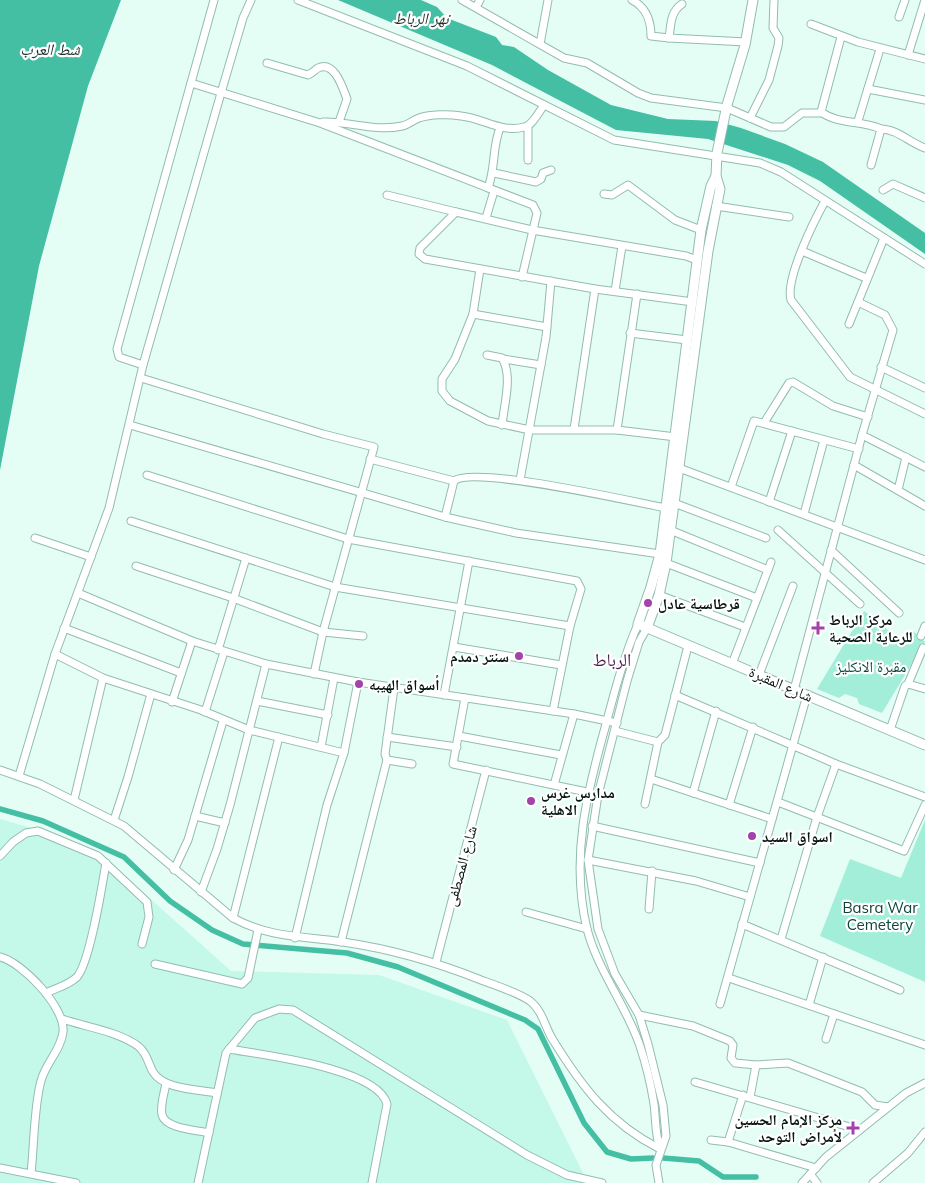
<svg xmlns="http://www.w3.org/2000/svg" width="925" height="1183" font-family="Mulish,'Noto Naskh Arabic',sans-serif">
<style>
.built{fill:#c4f9e9}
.green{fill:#a2eed8}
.water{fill:#44bfa3}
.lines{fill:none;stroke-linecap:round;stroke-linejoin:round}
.canal{stroke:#44bfa3;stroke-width:5.5}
.minor-casing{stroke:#93bcb0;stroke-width:9}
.major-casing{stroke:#93bcb0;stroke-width:11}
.minor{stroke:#fff;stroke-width:7}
.major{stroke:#fff;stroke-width:9}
.poi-dot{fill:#a242aa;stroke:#fff;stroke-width:2}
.labels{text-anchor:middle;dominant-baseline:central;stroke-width:4.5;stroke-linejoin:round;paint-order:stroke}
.poi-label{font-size:15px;font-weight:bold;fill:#061612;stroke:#fff;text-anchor:start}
.park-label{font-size:15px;fill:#0f4539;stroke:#fff}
.street-label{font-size:15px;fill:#061612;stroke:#fff}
.water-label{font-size:16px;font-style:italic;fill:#1d322c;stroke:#fff}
.quarter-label{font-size:18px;fill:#4a1c4e;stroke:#fff}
</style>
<rect width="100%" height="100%" fill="#e4fef6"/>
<!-- built -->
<path class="built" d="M 0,819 L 53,834 L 96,850 L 231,971 L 379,975 L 507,1020 L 585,1177 L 586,1183 L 0,1183 Z"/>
<!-- green -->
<g class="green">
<path d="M 864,611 L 903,642 L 913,631 L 925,642 L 882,713 L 859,704 L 857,698 L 845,694 L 839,698 L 817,689 Z"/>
<path d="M 925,820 L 925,982 L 820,936 L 850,859 L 901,878 Z"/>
</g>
<!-- water -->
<g class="water">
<path d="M 0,0 L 121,0 L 88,86 L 39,266 L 0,470 Z"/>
<path d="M 338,0 L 421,0 L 437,7 L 447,18 L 496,37 L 502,45 L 514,47 L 548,70 L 611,105 L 668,119 L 716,121 L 741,128 L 785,144 L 823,162 L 925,233 L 925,254 L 820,181 L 788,165 L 708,139 L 616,130 L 492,65 Z"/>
</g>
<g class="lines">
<!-- canal -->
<g class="canal">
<path d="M 0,809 L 43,821 L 124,857 L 170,901 L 212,930 L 243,944 L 347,953 L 398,967 L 525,1020 L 538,1029 L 584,1123 L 607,1152 L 631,1159 L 653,1158"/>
<path d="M 663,1158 L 699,1161 L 723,1177 L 756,1177"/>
</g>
<defs>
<g id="minor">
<path d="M 298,0 L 467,66 L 614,140 L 760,163 L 781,172 L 925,264"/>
<path d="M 462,0 L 564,58 L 587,63 L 638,93 L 651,98 L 727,108 L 771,127 L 784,127 L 802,113 L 822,113"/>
<path d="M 632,0 C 647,8 651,21 651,36 L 669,38"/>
<path d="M 682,4 C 670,12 671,25 669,38 L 746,42"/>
<path d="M 476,7 L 480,0"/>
<path d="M 899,17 L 905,0"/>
<path d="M 811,24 L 858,42 L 925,59"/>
<path d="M 841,37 L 821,112 C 839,125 861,120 881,129 L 871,165"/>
<path d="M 540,44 L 548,0"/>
<path d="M 908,55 L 925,0"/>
<path d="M 267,63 L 308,75 C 312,73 315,70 318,68 C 335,60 343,89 347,99 L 339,122"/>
<path d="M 191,83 L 320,123 L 533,205 L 537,213 L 522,277"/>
<path d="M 868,89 L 925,100"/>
<path d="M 750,118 L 769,80 L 778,46 L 779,38 L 773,28 L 774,0"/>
<path d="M 858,121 L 880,49"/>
<path d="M 323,122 C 349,121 375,132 402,126 C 408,125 413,120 419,118 C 431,114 449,114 461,116 C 483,118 501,133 524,127 C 532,126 539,112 544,105"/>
<path d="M 881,129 C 897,129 910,143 925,148"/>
<path d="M 528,160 L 528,126"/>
<path d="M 494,173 L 536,182 L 541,179 L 543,173 L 551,170"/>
<path d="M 488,188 C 496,166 492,147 500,128"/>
<path d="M 883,190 L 893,184 L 925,198"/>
<path d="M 604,194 L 612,195 L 628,185 L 675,220 L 701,230"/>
<path d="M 387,195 L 456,212"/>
<path d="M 825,201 C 814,221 785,279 791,300 L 850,377 L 925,414"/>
<path d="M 716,206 L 789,217"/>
<path d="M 486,218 L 494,191"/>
<path d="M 802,251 L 866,278"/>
<path d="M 480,269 L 473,314 L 455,359 L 442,379 L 442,391 L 450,401 L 488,421 L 530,430 L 617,430 L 676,437"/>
<path d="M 615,291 L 622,246"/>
<path d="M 693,302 L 595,289 L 425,259 L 419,254 L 420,248 L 456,212 L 532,230 L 686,256 L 697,260"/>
<path d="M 473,314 L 547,327"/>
<path d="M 849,324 L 884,238"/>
<path d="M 630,333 L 687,340"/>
<path d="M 487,355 L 502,358 C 513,375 504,405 502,425"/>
<path d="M 503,359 L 541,365"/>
<path d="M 143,365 L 119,357 L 117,349 L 214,0"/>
<path d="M 881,367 L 925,388"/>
<path d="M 141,378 L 323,434 L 374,447 L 323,632 L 314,674"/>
<path d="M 764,423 L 789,383 L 793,382 L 833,406 L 868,417"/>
<path d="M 130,425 L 445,517 L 516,533 L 660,554"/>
<path d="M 574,429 L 595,289"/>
<path d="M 617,430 L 637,294"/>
<path d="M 862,435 L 925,467"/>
<path d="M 370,459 L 454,481"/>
<path d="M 854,465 L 925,506"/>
<path d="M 679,468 L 925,560"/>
<path d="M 147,475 L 348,539 L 577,581 L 581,589 L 570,626 L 553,711"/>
<path d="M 520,480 L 546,337 L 551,281"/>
<path d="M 731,487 L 754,421 L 859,449"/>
<path d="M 898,490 L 906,457"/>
<path d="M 769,502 L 792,431"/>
<path d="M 674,503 L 766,538"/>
<path d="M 804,514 L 824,440"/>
<path d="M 445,517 L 454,481 C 473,465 634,502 666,508"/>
<path d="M 131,521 L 335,587 L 570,626"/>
<path d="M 670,530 L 768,570"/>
<path d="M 778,530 L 860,604"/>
<path d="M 35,538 L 91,557"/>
<path d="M 831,550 L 899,613"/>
<path d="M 666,563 L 757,598"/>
<path d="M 136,566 L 233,598 L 323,632 L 363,636"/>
<path d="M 78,593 L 192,641 L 266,664 L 358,682 L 574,714 L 617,723"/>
<path d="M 659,595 L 745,627"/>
<path d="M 638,624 C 624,656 615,690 606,724 C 587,792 570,858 587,929 C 598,971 626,1005 640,1046 C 646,1064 651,1085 654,1104 C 656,1120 655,1134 660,1149"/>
<path d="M 64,628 L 181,673"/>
<path d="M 647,628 L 639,642 L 627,681 L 598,795 L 588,860 L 598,929 L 615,974 L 639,1015 L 648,1044 L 663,1105 L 666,1136 L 656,1165 L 659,1183"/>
<path d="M 921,636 L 925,626"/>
<path d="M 454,647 L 561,665"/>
<path d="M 218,650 L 246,558"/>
<path d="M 55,654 L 103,678 L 201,710 L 249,730 L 344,753"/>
<path d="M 732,664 L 771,562"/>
<path d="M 759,675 L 793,586"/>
<path d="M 908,684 L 925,689"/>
<path d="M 394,688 L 385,754 L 387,760 L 412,764"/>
<path d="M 794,690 L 862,435 L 893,330 L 885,315 L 858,302"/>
<path d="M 444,695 L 469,561"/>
<path d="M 675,695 L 836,764 L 925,797"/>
<path d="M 465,698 L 453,764 L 587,792"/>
<path d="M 257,701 L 328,715"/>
<path d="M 172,702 L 192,641"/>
<path d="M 205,712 L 224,652"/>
<path d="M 890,730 L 905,686 L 908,684 L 923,648"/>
<path d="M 615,731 L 658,742"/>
<path d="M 459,736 L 561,755"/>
<path d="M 387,737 L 457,747"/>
<path d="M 321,747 L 334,678"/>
<path d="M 0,770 L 40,784 L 124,826 L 233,918 C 270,938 303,936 343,942 C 391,949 436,962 481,980 C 495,985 519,993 530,1001 C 543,1011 545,1028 553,1040 C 582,1087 609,1123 660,1149"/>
<path d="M 19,776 L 55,654 L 109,508 L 143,365 L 221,93 L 243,18 L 251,0"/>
<path d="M 651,779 L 772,819"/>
<path d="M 554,785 L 574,714"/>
<path d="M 693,793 L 716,711"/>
<path d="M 74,800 L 103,678"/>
<path d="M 778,802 L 904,851 L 925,805"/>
<path d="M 645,804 L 658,742 L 665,735 L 688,646"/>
<path d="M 729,805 L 753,727"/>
<path d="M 195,816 L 225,823"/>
<path d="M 114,820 L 128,777 L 151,694"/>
<path d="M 592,826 L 760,863"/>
<path d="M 0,856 L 13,842 L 26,833 L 38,831 L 98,856 L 147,902 L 149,917 L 142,944"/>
<path d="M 588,860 L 696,881 L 750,897"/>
<path d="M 174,870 L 188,840 L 223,721"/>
<path d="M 201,892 L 217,849 L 230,805 L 266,664"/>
<path d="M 649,909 L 652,871"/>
<path d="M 526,912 L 587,929"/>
<path d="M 233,918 L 279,737"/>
<path d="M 742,924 L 900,990"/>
<path d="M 295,938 L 327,805 L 344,753 L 358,682"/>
<path d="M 781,939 L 817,817 L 836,764"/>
<path d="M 341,942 L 387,760"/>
<path d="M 0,957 C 22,962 66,1008 63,1032 C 61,1050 45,1064 41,1081 C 34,1105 34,1147 31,1173"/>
<path d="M 436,962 L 486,770"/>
<path d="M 155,964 L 242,984 L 248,978 L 258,930"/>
<path d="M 729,978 L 925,1045"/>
<path d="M 46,993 C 56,988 69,985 77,977 C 90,962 102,886 106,863"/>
<path d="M 720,1004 L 807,695"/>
<path d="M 809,1005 L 823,957"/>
<path d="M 639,1015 L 693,1026 L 730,1041 L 733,1045 L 731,1058 L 735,1063 L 756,1065 L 788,1063 L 862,1092 L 875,1105 L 888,1107"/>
<path d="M 62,1019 C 86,1027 117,1031 138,1046 C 147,1053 148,1063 153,1072 C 164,1090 198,1089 217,1093"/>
<path d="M 826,1039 L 834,1014"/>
<path d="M 229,1049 C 262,1055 378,1068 387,1104 L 372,1183"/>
<path d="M 695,1082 L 860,1130"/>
<path d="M 166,1084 C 164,1093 160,1106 162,1115 C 166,1129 197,1130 209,1133"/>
<path d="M 750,1097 L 756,1065"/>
<path d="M 711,1140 L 728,1142 L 816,1168"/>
<path d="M 728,1142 L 743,1095"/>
<path d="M 0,1168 L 76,1183"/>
<path d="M 810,1174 L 817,1183"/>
<path d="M 198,1183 L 226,1053 L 255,1018 L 279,1009 L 293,1010 L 527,1155 L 567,1175 L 602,1183"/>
<path d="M 802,1183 L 826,1157 L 906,1093 L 925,1083"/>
<path d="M 873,1183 L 908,1153 L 925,1132"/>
</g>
<g id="major">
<path d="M 716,176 L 711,186 L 701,230 L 660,554 L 651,587 L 638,624 L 925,745"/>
<path d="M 647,628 L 659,595 L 666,563 L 708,251 L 720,189 L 716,176 L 717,153 L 727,105 L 745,45 L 753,0"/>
</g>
</defs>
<!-- minor casing -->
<use href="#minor" class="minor-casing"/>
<!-- major casing -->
<use href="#major" class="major-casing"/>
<!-- minor -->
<use href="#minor" class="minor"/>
<!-- major -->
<use href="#major" class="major"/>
</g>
<!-- markers -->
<g class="poi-dot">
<circle cx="648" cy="603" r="5"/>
<path d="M815.5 620.5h5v5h5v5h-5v5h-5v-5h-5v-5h5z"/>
<circle cx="519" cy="656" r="5"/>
<circle cx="359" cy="684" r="5"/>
<circle cx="531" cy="801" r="5"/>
<circle cx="752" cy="836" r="5"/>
<path d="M850.5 1120.5h5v5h5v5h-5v5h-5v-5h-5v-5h5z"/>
</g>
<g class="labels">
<!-- poi labels -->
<g class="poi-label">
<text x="658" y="603">قرطاسية عادل</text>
<text x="829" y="619">مركز الرباط<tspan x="829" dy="17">للرعاية الصحية</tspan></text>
<text x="509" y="656" text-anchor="end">سنتر دمدم</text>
<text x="369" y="684">أسواق الهيبه</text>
<text x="541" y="792">مدارس غرس<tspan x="541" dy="17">الاهلية</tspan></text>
<text x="762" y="836">اسواق السيد</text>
<text x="842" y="1119" text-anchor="end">مركز الإمام الحسين<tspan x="842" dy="17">لأمراض التوحد</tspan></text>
</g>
<!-- park labels -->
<g class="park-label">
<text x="871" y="666">مقبرة الانكليز</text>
<text x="880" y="907">Basra War<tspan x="880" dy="17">Cemetery</tspan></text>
</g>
<!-- street labels -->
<g class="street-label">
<text transform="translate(781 684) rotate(23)">شارع المقبرة</text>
<text transform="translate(461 866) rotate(-75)">شارع المصطفى</text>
</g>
<!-- water labels -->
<g class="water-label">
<text x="421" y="18">نهر الرباط</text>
<text x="50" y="49">شط العرب</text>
</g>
<!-- quarter labels -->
<g class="quarter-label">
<text x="612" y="659">الرباط</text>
</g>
</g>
</svg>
